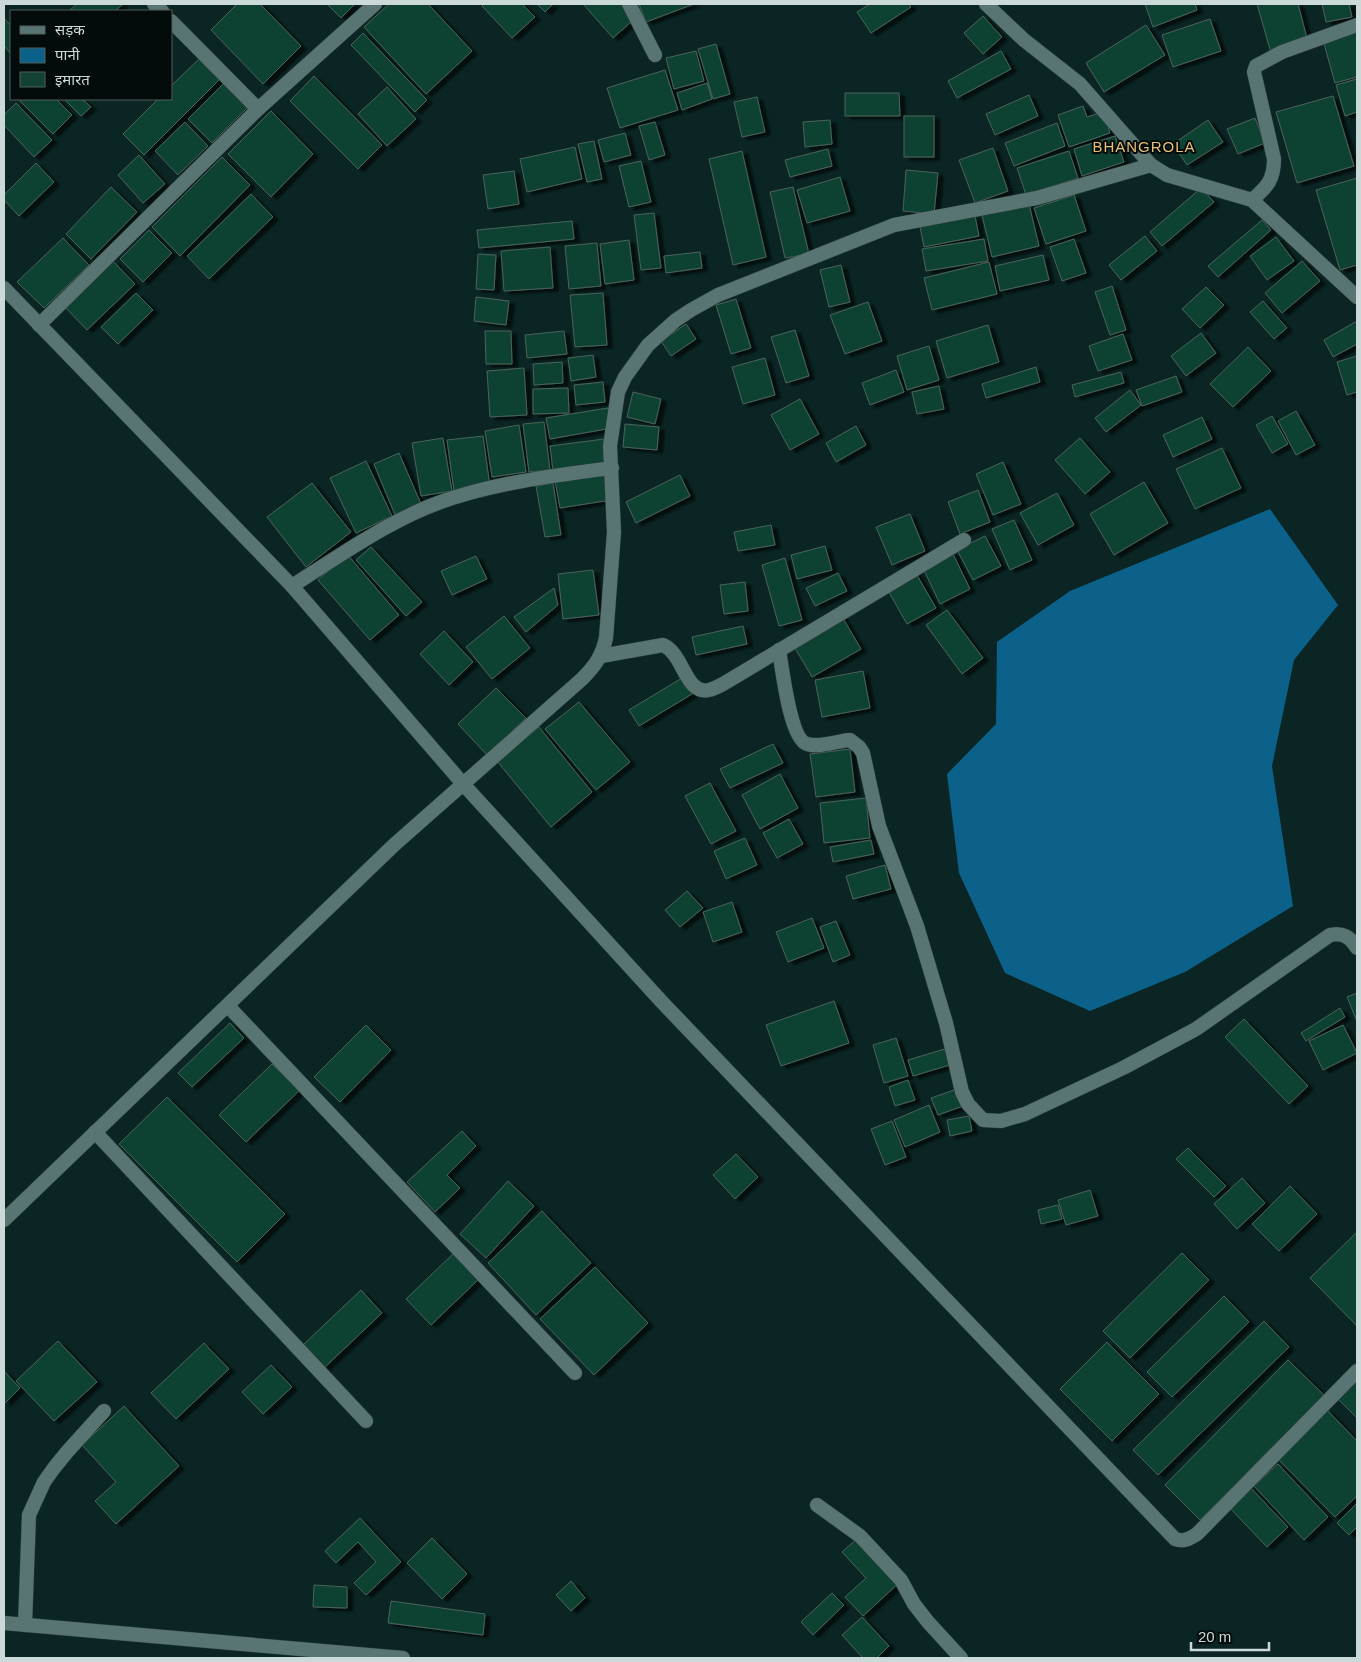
<svg xmlns="http://www.w3.org/2000/svg" width="1361" height="1662" font-family="Arial,'Noto Sans Devanagari',sans-serif">
<style>
.water{fill:#0b6189}
.building{fill:#114233;stroke:#4b6359;filter:url(#shadow)}
.lines{fill:none;stroke-linecap:round;stroke-linejoin:round}
.minor-casing{stroke:#313f3e;stroke-width:15}
.tertiary-casing{stroke:#313f3e;stroke-width:15}
.minor{stroke:#597573;stroke-width:14}
.tertiary{stroke:#597573;stroke-width:14}
.labels{text-anchor:middle;dominant-baseline:central;stroke-width:4;stroke-linejoin:round;paint-order:stroke}
.quarter-label{font-size:15px;letter-spacing:1px;fill:#eabf7a;stroke:#030c0b}
</style>
<defs>
<filter id="shadow"><feDropShadow dx="5.5" dy="3" stdDeviation="1" flood-color="#0009"/></filter>
</defs>
<rect width="100%" height="100%" fill="#0a2524"/>
<!-- water -->
<path class="water" d="M 1270,509 L 1338,605 L 1294,660 L 1272,766 L 1293,906 L 1185,972 L 1090,1011 L 1005,973 L 959,873 L 947,774 L 996,724 L 997,642 L 1070,591 Z"/>
<!-- building -->
<g class="building">
<path d="M 77,4 L 123,4 L 115,11 L 69,11 Z"/>
<path d="M 237,4 L 260,4 L 301,46 L 263,84 L 211,30 Z"/>
<path d="M 327,4 L 355,4 L 341,18 Z"/>
<path d="M 389,4 L 428,4 L 472,51 L 426,94 L 364,27 Z"/>
<path d="M 484,4 L 522,4 L 535,17 L 512,38 L 482,6 Z"/>
<path d="M 537,4 L 553,4 L 545,12 Z"/>
<path d="M 583,4 L 623,4 L 631,22 L 613,38 Z"/>
<path d="M 639,4 L 694,4 L 646,22 Z"/>
<path d="M 870,4 L 908,4 L 911,7 L 871,33 L 857,12 Z"/>
<path d="M 1145,4 L 1195,4 L 1197,10 L 1153,27 Z"/>
<path d="M 1257,4 L 1298,4 L 1308,42 L 1271,53 Z"/>
<path d="M 1322,4 L 1349,4 L 1352,17 L 1326,22 Z"/>
<path d="M 983,16 L 1002,37 L 983,54 L 964,33 Z"/>
<path d="M 4,18 L 11,26 L 11,54 L 4,46 Z"/>
<path d="M 1210,19 L 1221,51 L 1173,67 L 1162,35 Z"/>
<path d="M 1146,25 L 1165,55 L 1104,92 L 1086,63 Z"/>
<path d="M 1357,31 L 1357,77 L 1335,83 L 1323,40 Z"/>
<path d="M 363,33 L 427,100 L 415,112 L 351,45 Z"/>
<path d="M 716,44 L 730,94 L 713,99 L 698,49 Z"/>
<path d="M 696,51 L 704,81 L 674,89 L 666,58 Z"/>
<path d="M 1001,51 L 1011,69 L 957,98 L 948,81 Z"/>
<path d="M 200,58 L 220,79 L 144,155 L 123,134 L 158,99 L 171,99 L 171,86 Z"/>
<path d="M 665,70 L 678,110 L 620,128 L 607,88 Z"/>
<path d="M 314,76 L 382,145 L 358,169 L 290,101 Z"/>
<path d="M 1357,79 L 1357,112 L 1345,116 L 1336,85 Z"/>
<path d="M 226,81 L 250,105 L 212,143 L 188,119 Z"/>
<path d="M 707,83 L 712,99 L 682,110 L 677,93 Z"/>
<path d="M 387,87 L 416,119 L 387,146 L 358,114 Z"/>
<path d="M 845,93 L 899,93 L 900,116 L 845,116 Z"/>
<path d="M 1029,95 L 1038,116 L 995,135 L 986,114 Z"/>
<path d="M 1333,96 L 1354,166 L 1297,183 L 1276,112 Z"/>
<path d="M 757,97 L 765,132 L 742,137 L 734,102 Z"/>
<path d="M 18,99 L 56,99 L 72,115 L 53,134 Z"/>
<path d="M 64,99 L 82,99 L 91,107 L 81,116 Z"/>
<path d="M 16,103 L 52,140 L 34,157 L 4,125 L 4,115 Z"/>
<path d="M 1083,106 L 1087,117 L 1103,112 L 1110,133 L 1069,147 L 1058,115 Z"/>
<path d="M 271,111 L 313,154 L 271,197 L 228,154 Z"/>
<rect x="904" y="116" width="30" height="41"/>
<path d="M 1255,118 L 1265,143 L 1238,154 L 1227,129 Z"/>
<path d="M 830,120 L 832,144 L 805,147 L 803,122 Z"/>
<path d="M 1208,120 L 1223,142 L 1187,165 L 1173,144 Z"/>
<path d="M 185,122 L 208,146 L 178,175 L 155,151 Z"/>
<path d="M 655,122 L 665,155 L 649,160 L 639,126 Z"/>
<path d="M 1057,123 L 1065,146 L 1014,166 L 1005,143 Z"/>
<path d="M 625,133 L 631,155 L 604,162 L 598,140 Z"/>
<path d="M 1115,136 L 1124,162 L 1082,176 L 1074,149 Z"/>
<path d="M 594,141 L 602,179 L 587,182 L 578,144 Z"/>
<path d="M 575,147 L 582,179 L 527,192 L 520,159 Z"/>
<path d="M 993,148 L 1008,191 L 975,203 L 959,160 Z"/>
<path d="M 828,149 L 832,166 L 790,177 L 785,160 Z"/>
<path d="M 742,151 L 766,257 L 733,265 L 709,159 Z"/>
<path d="M 1069,151 L 1078,178 L 1026,195 L 1017,168 Z"/>
<path d="M 139,155 L 165,184 L 143,203 L 118,175 Z"/>
<path d="M 222,157 L 250,185 L 180,256 L 152,227 Z"/>
<path d="M 641,161 L 651,202 L 629,207 L 619,166 Z"/>
<path d="M 36,163 L 54,182 L 19,216 L 4,200 L 4,195 Z"/>
<path d="M 906,170 L 938,173 L 934,214 L 903,211 Z"/>
<path d="M 514,171 L 519,204 L 488,209 L 483,175 Z"/>
<path d="M 840,177 L 850,211 L 807,223 L 797,190 Z"/>
<path d="M 1357,178 L 1357,265 L 1340,270 L 1316,190 Z"/>
<path d="M 111,187 L 137,212 L 91,259 L 66,234 Z"/>
<path d="M 793,187 L 809,254 L 785,258 L 770,192 Z"/>
<path d="M 1201,188 L 1214,202 L 1162,246 L 1150,232 Z"/>
<path d="M 251,194 L 273,217 L 209,279 L 187,256 Z"/>
<path d="M 1074,195 L 1086,231 L 1046,244 L 1034,208 Z"/>
<path d="M 1029,204 L 1039,246 L 992,257 L 982,215 Z"/>
<path d="M 654,213 L 661,268 L 641,270 L 634,215 Z"/>
<path d="M 975,216 L 979,236 L 924,247 L 920,227 Z"/>
<path d="M 1262,220 L 1271,230 L 1218,277 L 1208,266 Z"/>
<path d="M 572,221 L 574,239 L 479,248 L 477,230 Z"/>
<path d="M 149,230 L 172,253 L 143,282 L 120,259 Z"/>
<path d="M 1145,236 L 1157,251 L 1121,280 L 1109,265 Z"/>
<path d="M 1276,237 L 1294,261 L 1267,280 L 1250,256 Z"/>
<path d="M 63,238 L 89,265 L 44,308 L 17,282 Z"/>
<path d="M 984,239 L 988,261 L 926,271 L 922,249 Z"/>
<path d="M 1074,239 L 1086,273 L 1062,281 L 1050,247 Z"/>
<path d="M 629,240 L 634,280 L 605,284 L 600,244 Z"/>
<path d="M 597,243 L 601,286 L 569,289 L 565,246 Z"/>
<path d="M 550,247 L 553,288 L 504,291 L 501,251 Z"/>
<path d="M 700,252 L 702,268 L 666,273 L 664,256 Z"/>
<path d="M 478,254 L 496,255 L 494,290 L 476,289 Z"/>
<path d="M 1043,255 L 1049,280 L 1000,291 L 995,266 Z"/>
<path d="M 113,261 L 135,284 L 87,330 L 65,307 Z"/>
<path d="M 1302,261 L 1320,281 L 1282,313 L 1265,293 Z"/>
<path d="M 989,262 L 997,294 L 932,310 L 924,278 Z"/>
<path d="M 841,265 L 850,302 L 829,307 L 820,270 Z"/>
<path d="M 1112,286 L 1126,330 L 1110,335 L 1095,292 Z"/>
<path d="M 1206,287 L 1224,305 L 1200,328 L 1182,309 Z"/>
<path d="M 136,293 L 153,310 L 118,344 L 101,327 Z"/>
<path d="M 603,293 L 607,345 L 575,347 L 570,295 Z"/>
<path d="M 476,297 L 509,301 L 506,325 L 474,321 Z"/>
<path d="M 736,299 L 751,348 L 731,354 L 716,305 Z"/>
<path d="M 1263,301 L 1287,328 L 1274,339 L 1250,312 Z"/>
<path d="M 868,302 L 882,341 L 845,354 L 830,315 Z"/>
<path d="M 1357,321 L 1357,344 L 1333,357 L 1324,340 Z"/>
<path d="M 686,324 L 696,339 L 671,356 L 661,341 Z"/>
<path d="M 988,325 L 999,362 L 947,378 L 936,341 Z"/>
<path d="M 795,330 L 809,376 L 786,383 L 771,337 Z"/>
<path d="M 485,331 L 511,331 L 512,364 L 486,364 Z"/>
<path d="M 564,331 L 567,354 L 527,358 L 525,335 Z"/>
<path d="M 1201,333 L 1216,353 L 1186,376 L 1171,356 Z"/>
<path d="M 1123,334 L 1132,360 L 1098,371 L 1089,346 Z"/>
<path d="M 929,346 L 939,380 L 907,390 L 897,356 Z"/>
<path d="M 1248,347 L 1271,371 L 1233,407 L 1210,384 Z"/>
<path d="M 593,355 L 596,377 L 571,381 L 568,358 Z"/>
<path d="M 1357,356 L 1357,392 L 1347,395 L 1337,362 Z"/>
<path d="M 765,358 L 775,395 L 743,404 L 732,367 Z"/>
<path d="M 562,362 L 563,383 L 534,385 L 533,364 Z"/>
<path d="M 1036,367 L 1040,382 L 986,398 L 982,384 Z"/>
<path d="M 524,368 L 527,415 L 490,417 L 487,371 Z"/>
<path d="M 896,370 L 904,392 L 870,405 L 862,383 Z"/>
<path d="M 1121,372 L 1124,383 L 1075,397 L 1072,385 Z"/>
<path d="M 1176,376 L 1182,392 L 1142,406 L 1136,390 Z"/>
<path d="M 603,382 L 605,402 L 576,405 L 574,385 Z"/>
<path d="M 939,386 L 944,409 L 917,414 L 912,392 Z"/>
<path d="M 568,388 L 569,413 L 533,414 L 533,389 Z"/>
<path d="M 1130,390 L 1141,405 L 1106,432 L 1095,418 Z"/>
<path d="M 633,392 L 661,399 L 655,424 L 627,417 Z"/>
<path d="M 800,399 L 819,434 L 790,450 L 771,415 Z"/>
<path d="M 608,408 L 612,428 L 550,439 L 546,418 Z"/>
<path d="M 1296,411 L 1315,445 L 1296,455 L 1278,421 Z"/>
<path d="M 1272,416 L 1288,444 L 1272,453 L 1256,425 Z"/>
<path d="M 1202,417 L 1212,439 L 1173,457 L 1163,435 Z"/>
<path d="M 544,422 L 550,470 L 529,472 L 523,424 Z"/>
<path d="M 625,424 L 659,427 L 657,450 L 623,447 Z"/>
<path d="M 519,425 L 526,472 L 492,477 L 485,431 Z"/>
<path d="M 856,426 L 866,445 L 836,462 L 826,443 Z"/>
<path d="M 483,436 L 490,487 L 454,491 L 447,440 Z"/>
<path d="M 443,438 L 452,491 L 421,496 L 412,443 Z"/>
<path d="M 1080,438 L 1110,472 L 1085,494 L 1055,460 Z"/>
<path d="M 604,439 L 607,465 L 553,471 L 550,446 Z"/>
<path d="M 1222,448 L 1241,488 L 1195,509 L 1176,469 Z"/>
<path d="M 399,453 L 421,504 L 395,515 L 374,464 Z"/>
<path d="M 366,461 L 392,516 L 356,533 L 330,478 Z"/>
<path d="M 1003,462 L 1021,504 L 993,515 L 976,474 Z"/>
<path d="M 606,472 L 611,500 L 560,508 L 555,480 Z"/>
<path d="M 680,475 L 690,496 L 636,523 L 626,502 Z"/>
<path d="M 1144,482 L 1168,523 L 1114,555 L 1090,514 Z"/>
<path d="M 312,483 L 351,532 L 306,567 L 267,517 Z"/>
<path d="M 553,483 L 561,535 L 545,537 L 536,486 Z"/>
<path d="M 978,490 L 990,522 L 960,534 L 948,502 Z"/>
<path d="M 1057,493 L 1074,525 L 1038,545 L 1020,513 Z"/>
<path d="M 910,514 L 925,551 L 892,565 L 876,527 Z"/>
<path d="M 1014,520 L 1032,560 L 1010,570 L 992,529 Z"/>
<path d="M 771,525 L 775,545 L 738,551 L 734,532 Z"/>
<path d="M 985,536 L 1001,566 L 973,580 L 957,550 Z"/>
<path d="M 825,546 L 832,570 L 797,579 L 791,555 Z"/>
<path d="M 371,547 L 422,602 L 406,616 L 356,560 Z"/>
<path d="M 952,552 L 970,589 L 940,604 L 922,566 Z"/>
<path d="M 347,554 L 399,615 L 370,640 L 318,580 Z"/>
<path d="M 476,556 L 487,579 L 452,595 L 441,571 Z"/>
<path d="M 785,558 L 802,620 L 779,626 L 762,565 Z"/>
<path d="M 593,570 L 599,615 L 563,619 L 558,574 Z"/>
<path d="M 914,570 L 936,608 L 907,624 L 886,587 Z"/>
<path d="M 838,573 L 847,591 L 815,606 L 806,588 Z"/>
<path d="M 745,582 L 748,611 L 724,614 L 720,585 Z"/>
<path d="M 554,588 L 558,605 L 526,632 L 514,617 Z"/>
<path d="M 947,610 L 983,658 L 962,674 L 926,625 Z"/>
<path d="M 841,615 L 861,649 L 812,677 L 792,643 Z"/>
<path d="M 504,616 L 530,648 L 492,679 L 466,647 Z"/>
<path d="M 743,626 L 747,644 L 696,655 L 692,637 Z"/>
<path d="M 444,631 L 473,662 L 449,685 L 420,654 Z"/>
<path d="M 863,671 L 870,708 L 822,717 L 815,680 Z"/>
<path d="M 682,678 L 692,694 L 639,726 L 629,710 Z"/>
<path d="M 496,688 L 526,718 L 487,755 L 458,724 Z"/>
<path d="M 579,702 L 630,762 L 596,790 L 545,729 Z"/>
<path d="M 539,727 L 592,792 L 551,827 L 497,761 Z"/>
<path d="M 773,744 L 783,763 L 730,788 L 720,769 Z"/>
<path d="M 850,749 L 855,792 L 816,797 L 810,754 Z"/>
<path d="M 780,774 L 798,808 L 760,829 L 742,795 Z"/>
<path d="M 710,783 L 736,831 L 711,844 L 685,796 Z"/>
<path d="M 866,798 L 870,838 L 824,843 L 820,803 Z"/>
<path d="M 789,819 L 803,844 L 777,858 L 763,833 Z"/>
<path d="M 745,838 L 757,865 L 726,879 L 714,851 Z"/>
<path d="M 871,840 L 874,854 L 833,862 L 830,847 Z"/>
<path d="M 885,865 L 891,889 L 853,899 L 846,876 Z"/>
<path d="M 687,891 L 703,908 L 680,927 L 665,910 Z"/>
<path d="M 732,902 L 742,932 L 713,942 L 703,912 Z"/>
<path d="M 812,918 L 824,948 L 788,962 L 776,932 Z"/>
<path d="M 836,921 L 850,955 L 833,962 L 820,927 Z"/>
<path d="M 1357,993 L 1357,1018 L 1356,1019 L 1347,997 Z"/>
<path d="M 834,1001 L 849,1043 L 781,1066 L 766,1025 Z"/>
<path d="M 1340,1008 L 1345,1017 L 1306,1041 L 1301,1033 Z"/>
<path d="M 1244,1019 L 1308,1086 L 1289,1104 L 1225,1037 Z"/>
<path d="M 230,1023 L 244,1038 L 192,1087 L 178,1073 Z"/>
<path d="M 366,1025 L 391,1050 L 340,1102 L 314,1077 Z"/>
<path d="M 1343,1025 L 1357,1053 L 1323,1070 L 1309,1041 Z"/>
<path d="M 896,1038 L 908,1076 L 884,1083 L 873,1045 Z"/>
<path d="M 948,1048 L 953,1064 L 913,1076 L 908,1060 Z"/>
<path d="M 272,1064 L 299,1091 L 246,1142 L 219,1115 Z"/>
<path d="M 908,1080 L 915,1100 L 895,1106 L 889,1087 Z"/>
<path d="M 957,1089 L 963,1106 L 938,1115 L 931,1098 Z"/>
<path d="M 167,1097 L 285,1214 L 237,1262 L 119,1144 Z"/>
<path d="M 929,1105 L 940,1132 L 905,1147 L 894,1120 Z"/>
<path d="M 969,1116 L 972,1131 L 950,1136 L 947,1120 Z"/>
<path d="M 892,1121 L 906,1157 L 885,1165 L 871,1129 Z"/>
<path d="M 462,1131 L 476,1146 L 447,1175 L 460,1188 L 435,1212 L 407,1182 Z"/>
<path d="M 1188,1148 L 1226,1186 L 1214,1197 L 1176,1159 Z"/>
<path d="M 736,1154 L 758,1177 L 735,1199 L 713,1175 Z"/>
<path d="M 1242,1178 L 1265,1203 L 1237,1229 L 1214,1204 Z"/>
<path d="M 508,1181 L 534,1206 L 486,1258 L 460,1234 Z"/>
<path d="M 1290,1186 L 1317,1214 L 1279,1251 L 1252,1224 Z"/>
<path d="M 1090,1190 L 1098,1216 L 1066,1225 L 1058,1200 Z"/>
<path d="M 1058,1205 L 1062,1219 L 1041,1224 L 1038,1210 Z"/>
<path d="M 542,1211 L 591,1263 L 536,1315 L 488,1263 Z"/>
<path d="M 1357,1232 L 1357,1326 L 1310,1278 Z"/>
<path d="M 454,1253 L 479,1279 L 431,1325 L 406,1299 Z"/>
<path d="M 1182,1253 L 1209,1280 L 1130,1358 L 1103,1331 Z"/>
<path d="M 595,1267 L 648,1323 L 594,1375 L 540,1319 Z"/>
<path d="M 361,1290 L 382,1313 L 324,1368 L 303,1345 Z"/>
<path d="M 1224,1296 L 1249,1322 L 1172,1397 L 1147,1372 Z"/>
<path d="M 1264,1321 L 1289,1347 L 1158,1475 L 1133,1450 Z"/>
<path d="M 58,1341 L 97,1382 L 54,1421 L 16,1381 Z"/>
<path d="M 1107,1342 L 1159,1394 L 1112,1441 L 1060,1389 Z"/>
<path d="M 204,1343 L 229,1369 L 176,1419 L 151,1393 Z"/>
<path d="M 1288,1360 L 1324,1395 L 1200,1520 L 1165,1485 Z"/>
<path d="M 271,1365 L 292,1387 L 263,1414 L 242,1392 Z"/>
<path d="M 4,1371 L 20,1388 L 4,1404 Z"/>
<path d="M 1357,1380 L 1357,1418 L 1338,1399 Z"/>
<path d="M 124,1406 L 179,1466 L 116,1524 L 95,1501 L 116,1482 L 82,1445 Z"/>
<path d="M 1327,1410 L 1357,1441 L 1357,1496 L 1335,1517 L 1277,1458 Z"/>
<path d="M 1278,1464 L 1328,1517 L 1304,1540 L 1254,1486 Z"/>
<path d="M 1249,1486 L 1288,1527 L 1267,1547 L 1228,1506 Z"/>
<path d="M 1357,1503 L 1357,1527 L 1349,1535 L 1337,1523 Z"/>
<path d="M 360,1518 L 401,1562 L 366,1595 L 354,1583 L 376,1562 L 358,1542 L 336,1563 L 325,1551 Z"/>
<path d="M 859,1537 L 901,1581 L 863,1616 L 845,1597 L 866,1578 L 842,1552 Z"/>
<path d="M 432,1538 L 467,1574 L 442,1599 L 407,1563 Z"/>
<path d="M 571,1581 L 585,1598 L 571,1611 L 556,1595 Z"/>
<path d="M 314,1585 L 347,1587 L 347,1608 L 313,1607 Z"/>
<path d="M 832,1593 L 844,1605 L 813,1635 L 801,1622 Z"/>
<path d="M 391,1601 L 485,1614 L 483,1635 L 388,1623 Z"/>
<path d="M 862,1617 L 889,1646 L 877,1658 L 863,1658 L 842,1635 Z"/>
</g>
<g class="lines">
<defs>
<g id="minor">
<path d="M 154,4 L 162,11"/>
<path d="M 629,4 L 655,55"/>
<path d="M 986,4 L 1024,40 L 1080,84 L 1151,165 L 1167,175 L 1252,200 L 1357,297"/>
<path d="M 171,21 L 258,109"/>
<path d="M 1252,200 C 1267,187 1274,180 1274,159 L 1254,72 L 1256,66 L 1282,52 L 1357,25"/>
<path d="M 4,288 L 292,586 L 464,785 L 661,1001 L 1175,1539 C 1184,1542 1189,1539 1197,1534 L 1357,1371"/>
<path d="M 39,325 L 258,109 L 375,4"/>
<path d="M 292,586 C 331,561 370,534 412,514 C 469,486 549,476 612,468"/>
<path d="M 779,650 C 782,667 790,739 807,744 C 820,748 836,741 850,740 L 859,747 L 863,753 L 879,826 L 917,926 L 946,1023 L 962,1092 L 968,1104 L 983,1120 L 1001,1121 L 1025,1114 L 1123,1068 L 1196,1029 L 1330,935 C 1343,932 1350,937 1357,948"/>
<path d="M 601,656 L 663,645 C 684,654 685,695 709,690 C 714,689 719,686 723,684 L 964,540"/>
<path d="M 228,1006 L 575,1373"/>
<path d="M 95,1132 L 366,1421"/>
<path d="M 4,1220 L 394,845 L 582,679 C 595,666 602,656 606,638 L 614,532 L 610,446 L 618,392 L 625,377 L 648,345 L 676,320 L 691,310 L 718,295 L 894,225 L 1037,198 L 1151,165"/>
<path d="M 817,1505 L 860,1536 L 901,1580 L 914,1604 L 928,1622 L 961,1658"/>
<path d="M 25,1625 L 29,1515 L 44,1482 L 54,1468 L 67,1452 L 104,1411"/>
</g>
<path id="tertiary" d="M 4,1623 L 403,1658"/>
</defs>
<!-- minor casing -->
<use href="#minor" class="minor-casing"/>
<!-- tertiary casing -->
<use href="#tertiary" class="tertiary-casing"/>
<!-- minor -->
<use href="#minor" class="minor"/>
<!-- tertiary -->
<use href="#tertiary" class="tertiary"/>
</g>
<g class="labels">
<!-- quarter labels -->
<g class="quarter-label">
<text x="1144" y="146">BHANGROLA</text>
</g>
</g>
<!-- border -->
<rect width="1361" height="1662" fill="none" stroke="#cbdad9" stroke-width="10"/>
<!-- legend -->
<rect x="10" y="10" width="162" height="90" fill="#030c0b" stroke="#535e5d"/>
<rect x="20" y="26" width="25" height="8" fill="#597573" stroke="#535e5d"/>
<text x="55" y="35" font-size="15" fill="#cbdad9">सड़क</text>
<rect x="20" y="48" width="25" height="15" fill="#0b6189" stroke="#535e5d"/>
<text x="55" y="60" font-size="15" fill="#cbdad9">पानी</text>
<rect x="20" y="72" width="25" height="15" fill="#114233" stroke="#535e5d"/>
<text x="55" y="85" font-size="15" fill="#cbdad9">इमारत</text>
<!-- scale -->
<path d="M1191 1642v8h78v-8" fill="none" stroke="#cbdad9" stroke-width="2.5"/>
<text x="1198" y="1642" font-size="15" fill="#cbdad9" stroke="#030c0b" stroke-width="4" paint-order="stroke">20 m</text>
</svg>
